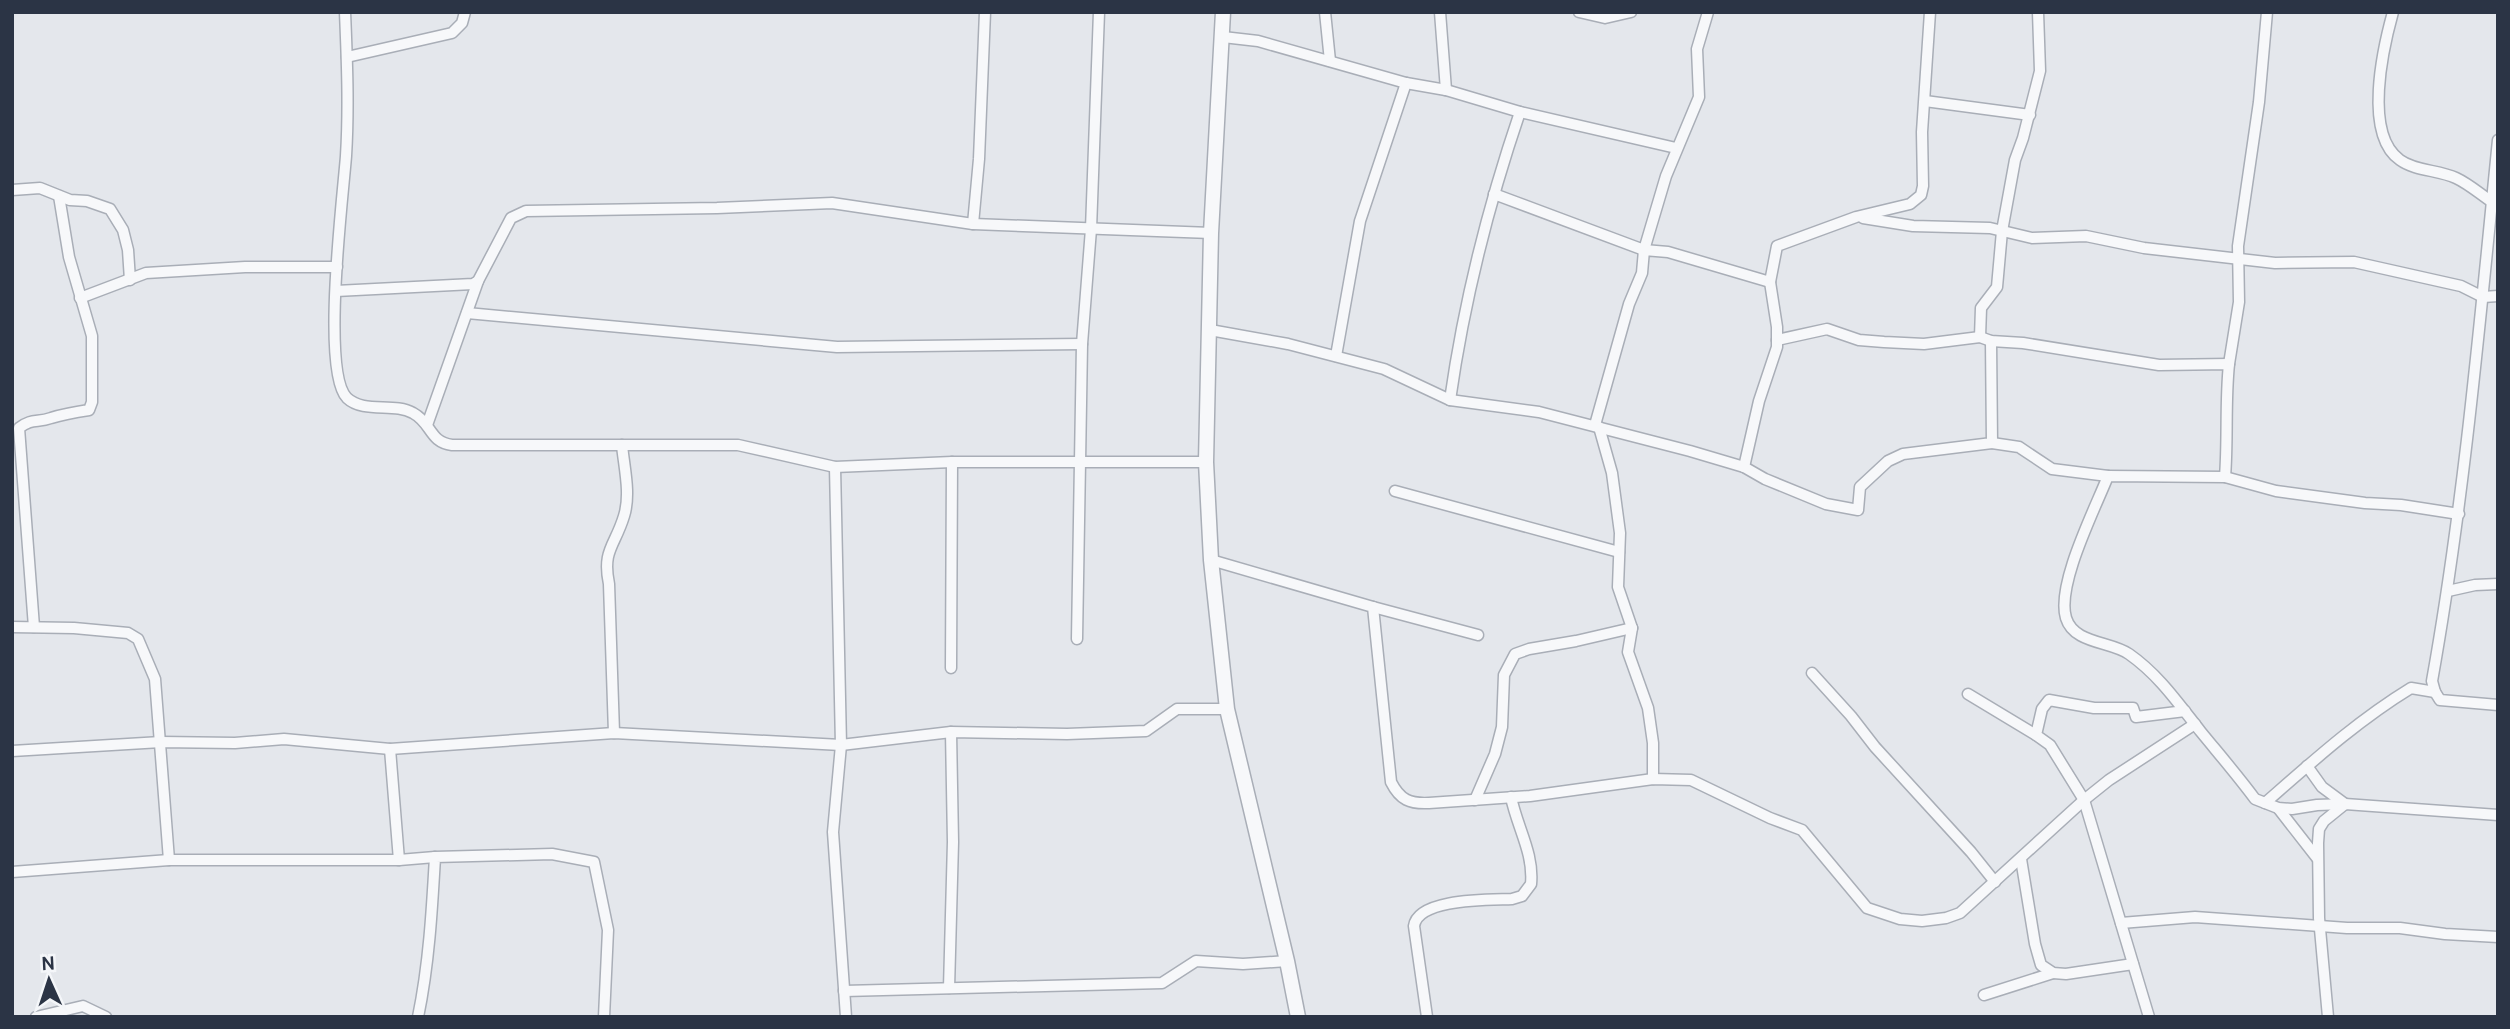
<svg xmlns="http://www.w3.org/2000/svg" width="2510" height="1029" font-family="Cabin,sans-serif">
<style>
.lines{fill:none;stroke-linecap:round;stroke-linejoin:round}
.minor-casing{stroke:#a9aeb7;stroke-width:13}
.tertiary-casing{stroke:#a9aeb7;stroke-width:17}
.minor{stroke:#f7f8fa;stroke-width:10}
.tertiary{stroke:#f7f8fa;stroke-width:14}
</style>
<rect width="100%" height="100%" fill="#e4e7ec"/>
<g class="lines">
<defs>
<g id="minor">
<path d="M 345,12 C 347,60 349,108 346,156 C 343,196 321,372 347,398 C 364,414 394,402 413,413 C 432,423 429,442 452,445 L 738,445 L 835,467 L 952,462 L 1206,462"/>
<path d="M 1325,12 L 1330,61"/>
<path d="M 1440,12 L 1446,90"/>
<path d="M 1579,12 L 1605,18 L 1631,12"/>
<path d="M 2393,12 C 2383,48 2363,134 2400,160 C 2415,171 2439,170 2456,178 C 2469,184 2480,194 2492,202"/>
<path d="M 1223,37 L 1258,41 L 1406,83 L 1446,90 L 1520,112 L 1676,148"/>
<path d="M 347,57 L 452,33 L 462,23 L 465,12"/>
<path d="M 1925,101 L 2030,115"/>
<path d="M 2498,140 C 2480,321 2464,502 2432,681 L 2435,692 L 2440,700 L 2498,705"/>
<path d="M 12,190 L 40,188 L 70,200 L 87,201 L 110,209 L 123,230 L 128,250 L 130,280"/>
<path d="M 1494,194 L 1644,250 L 1666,176 L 1699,97 L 1697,49 L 1708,12"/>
<path d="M 1863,218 L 1913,226 L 1990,228 L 2032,238 L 2086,236 L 2144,248 L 2275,263 L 2354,262 L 2461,286 L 2483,297 L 2498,296"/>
<path d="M 973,224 L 979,159 L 985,12"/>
<path d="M 336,291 L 473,284 L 478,281 L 511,218 L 526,211 L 717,208 L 832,203 L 973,224 L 1211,233"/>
<path d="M 80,298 L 146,273 L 245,267 L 337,267"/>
<path d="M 467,313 L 837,347 L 1082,344"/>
<path d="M 1210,330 L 1288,344 L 1384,369 L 1450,400 L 1539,412 L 1690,451 L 1744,467 L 1765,479 L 1826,504 L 1858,510 L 1860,487 L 1888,461 L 1903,454 L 1992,443 L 1991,341"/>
<path d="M 1980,337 L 1981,308 L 1997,287 L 2002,231 L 2015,160 L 2023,138 L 2040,71 L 2038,12"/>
<path d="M 1777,340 L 1827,329 L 1859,340 L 1884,342 L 1924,344 L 1980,337 L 1991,341 L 2023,343 L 2159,365 L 2229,364 C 2225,402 2228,439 2225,477"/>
<path d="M 1336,356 L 1360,221 L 1406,83"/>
<path d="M 2229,364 L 2239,302 L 2238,246 L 2259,102 L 2267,12"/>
<path d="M 1450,400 C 1464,302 1488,206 1520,112"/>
<path d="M 427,425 L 478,281"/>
<path d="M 1595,425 L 1629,304 L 1642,273 L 1644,250 L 1668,252 L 1770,282 L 1777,246 L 1856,217 L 1910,204 L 1921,195 L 1923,186 L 1922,132 L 1930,12"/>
<path d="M 1599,427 L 1612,473 L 1620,533 L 1618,587 L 1632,628 L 1628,652 L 1648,708 L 1653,743 L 1653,779"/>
<path d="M 1992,443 L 2019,447 L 2052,469 L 2108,476"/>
<path d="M 835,467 L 841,745 L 833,832 L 846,1017"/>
<path d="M 1744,467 L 1759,401 L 1777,347 L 1777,327 L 1770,282"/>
<path d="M 1395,491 L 1619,552"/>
<path d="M 2459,514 L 2401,505 L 2365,503 L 2276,491 L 2225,477 L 2108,476 C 2095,509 2056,585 2066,618 C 2074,644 2110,641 2129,654 C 2159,675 2178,703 2201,732 C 2219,754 2238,776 2255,799 L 2278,808 L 2292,809 L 2317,805 L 2345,804 L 2498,815"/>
<path d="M 1211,560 L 1373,607 L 1391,782 C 1400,800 1410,804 1429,803 L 1530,796 L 1653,779 L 1691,780 L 1770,818 L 1802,830 L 1867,908 L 1900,919 L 1922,921 L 1946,918 L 1960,913 L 2084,800 L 2109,780 L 2195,724"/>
<path d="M 2448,591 L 2475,585 L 2498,584"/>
<path d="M 1373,607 L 1478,635"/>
<path d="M 12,627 L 74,628 L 128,633 L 138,639 L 155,679 L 169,860"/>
<path d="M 34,627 L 19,428 C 32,418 37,423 51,418 C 64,414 76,412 89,410 L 92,402 L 92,336 L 69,257 L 59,196"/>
<path d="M 1077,639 L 1082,344 L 1091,229 L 1099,12"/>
<path d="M 951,668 L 952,462"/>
<path d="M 1812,673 L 1851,716 L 1875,747 L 1971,852 L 1995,882"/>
<path d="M 1968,694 L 2036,735"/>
<path d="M 614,733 L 609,584 C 602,550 615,546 624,516 C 631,494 624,467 622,445"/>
<path d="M 390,749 L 399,860"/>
<path d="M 12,751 L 161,742 L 235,743 L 284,739 L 390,749 L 614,733 L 841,745 L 951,732 L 1067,734 L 1146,731 L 1177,709 L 1227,709"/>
<path d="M 2307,766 L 2322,787 L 2345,804 L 2324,821 L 2319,829 L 2318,843 L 2319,918 L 2328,1017"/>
<path d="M 1475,800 L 1495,754 L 1502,727 L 1504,675 L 1515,654 L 1529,649 L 1576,641 L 1632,628"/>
<path d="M 2265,803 C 2312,762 2357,721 2411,688 L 2435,692"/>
<path d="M 2278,808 L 2317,858"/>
<path d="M 2021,859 L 2035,944 L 2041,965 L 2053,973 L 2066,974 L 2133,964"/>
<path d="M 12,872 L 169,860 L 399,860 L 435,857"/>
<path d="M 2121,923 L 2195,917 L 2347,928 L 2400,928 L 2445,934 L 2498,937"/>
<path d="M 949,988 L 953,842 L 951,732"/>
<path d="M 844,991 L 1162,983 L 1196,961 L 1243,964 L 1287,961"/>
<path d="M 1984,995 L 2053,973"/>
<path d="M 36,1017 L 83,1006 L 106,1017"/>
<path d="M 418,1017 C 429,964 432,910 435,857 L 552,854 L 594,862 L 608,930 L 604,1017"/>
<path d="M 1427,1017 L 1414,926 C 1418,898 1489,900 1512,899 L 1522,896 L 1531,884 C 1534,853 1517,827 1511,797"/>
<path d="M 2149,1017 L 2084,800 L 2050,745 L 2036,735 L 2042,709 L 2049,700 L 2094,708 L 2133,708 L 2136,717 L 2185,711"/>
</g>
<path id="tertiary" d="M 1223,12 L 1211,233 L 1206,462 L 1211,560 L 1227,709 L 1287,961 L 1298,1017"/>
</defs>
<!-- minor casing -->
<use href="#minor" class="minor-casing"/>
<!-- tertiary casing -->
<use href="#tertiary" class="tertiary-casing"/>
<!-- minor -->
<use href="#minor" class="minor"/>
<!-- tertiary -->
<use href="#tertiary" class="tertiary"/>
</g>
<!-- border -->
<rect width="2510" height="1029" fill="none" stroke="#2b3445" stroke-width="28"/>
<!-- north arrow -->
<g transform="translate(49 980) rotate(357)" stroke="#f4f6f9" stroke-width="5" paint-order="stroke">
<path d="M0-5L12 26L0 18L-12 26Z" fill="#2b3445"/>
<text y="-10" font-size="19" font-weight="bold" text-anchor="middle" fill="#2b3445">N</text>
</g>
</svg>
